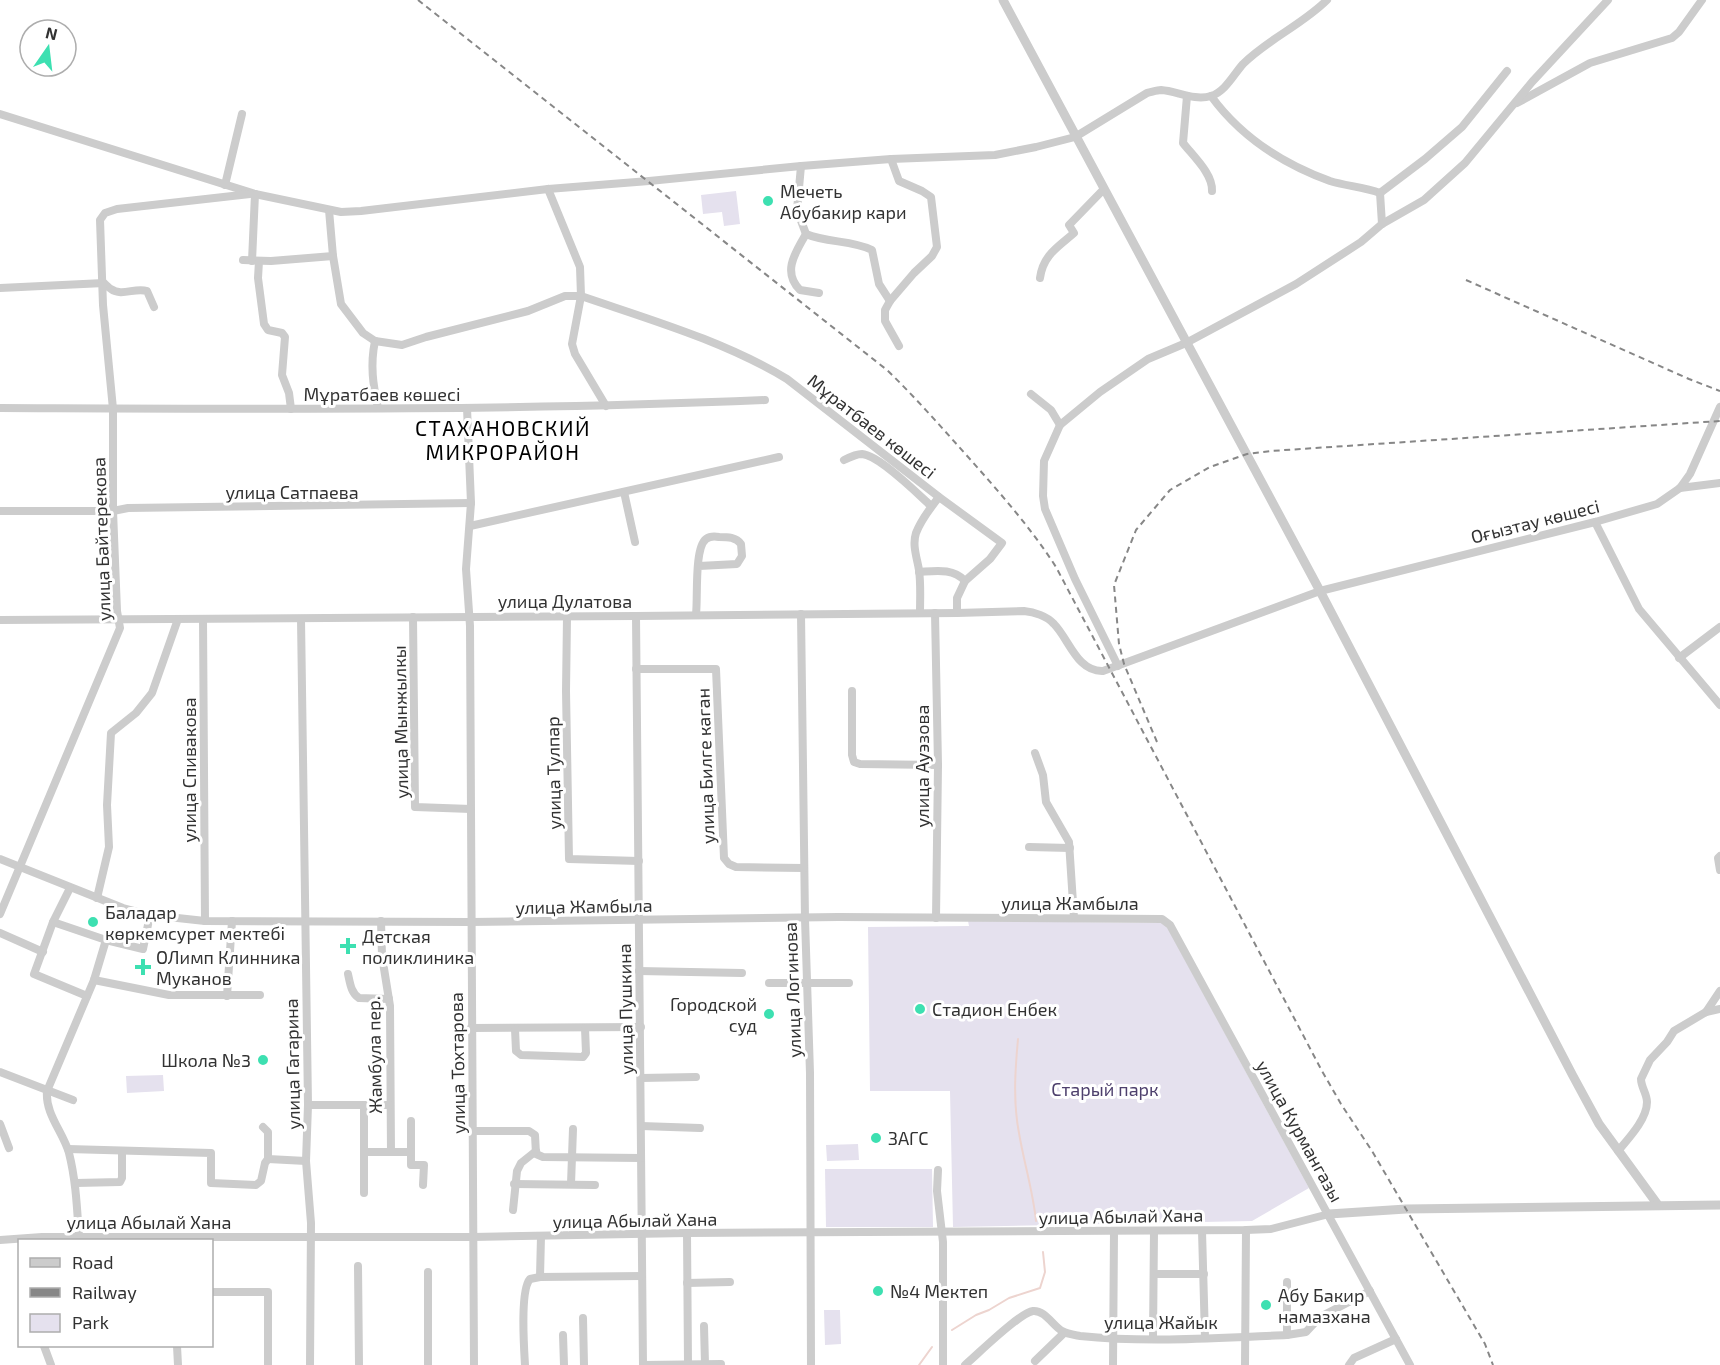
<svg xmlns="http://www.w3.org/2000/svg" width="1720" height="1365" font-family="'Exo 2',sans-serif">
<style>
.green{fill:#e5e1ee}
.lines{fill:none;stroke-linecap:round;stroke-linejoin:round}
.stream{stroke:#edd4cf;stroke-width:2}
.minor{stroke:#ccc;stroke-width:8}
.tertiary{stroke:#ccc;stroke-width:9}
.rail{stroke:#878787;stroke-width:2;stroke-dasharray:6 4.5;stroke-linecap:butt}
.poi-dot{fill:#3de0b1;stroke:#fff;stroke-width:2}
.labels{text-anchor:middle;dominant-baseline:central;stroke-width:6;stroke-linejoin:round;paint-order:stroke}
.poi-label{font-size:18px;fill:#323232;stroke:#fff;text-anchor:start}
.street-label{font-size:18px;fill:#323232;stroke:#fff}
.park-label{font-size:18px;fill:#4e406d;stroke:#fff}
.quarter-label{font-size:21px;letter-spacing:1.5px;fill:#000;stroke:#fff}
</style>
<rect width="100%" height="100%" fill="#fff"/>
<!-- green -->
<g class="green">
<path d="M 736,191 L 740,224 L 724,226 L 722,212 L 703,214 L 701,195 Z"/>
<path d="M 968,921 L 1165,923 L 1309,1188 L 1252,1221 L 953,1227 L 950,1091 L 870,1091 L 868,927 L 969,926 Z"/>
<path d="M 163,1075 L 164,1091 L 127,1093 L 126,1076 Z"/>
<path d="M 858,1144 L 859,1160 L 827,1161 L 826,1145 Z"/>
<path d="M 825,1169 L 932,1169 L 933,1227 L 826,1227 Z"/>
<path d="M 824,1310 L 840,1310 L 841,1344 L 825,1345 Z"/>
</g>
<g class="lines">
<!-- stream -->
<g class="stream">
<path d="M 1018,1039 C 1015,1071 1013,1102 1019,1133 C 1024,1163 1033,1191 1036,1221"/>
<path d="M 952,1330 L 976,1315 L 989,1310 L 1009,1298 L 1040,1288 L 1045,1272 L 1043,1252"/>
<path d="M 919,1365 L 932,1347"/>
</g>
<!-- minor -->
<g class="minor">
<path d="M 1187,96 L 1183,143 C 1193,156 1213,174 1212,191"/>
<path d="M 1211,96 C 1241,137 1283,164 1330,181 C 1346,186 1364,187 1380,193"/>
<path d="M 1517,103 L 1590,63 L 1672,38 L 1679,32 L 1702,0"/>
<path d="M 0,114 L 255,194 L 341,212 L 361,211 L 548,189 L 649,181 L 801,166 L 891,159 L 995,155 L 1036,147 L 1075,137 L 1147,93 C 1152,92 1157,90 1161,90 C 1177,91 1194,101 1211,96 C 1225,92 1234,74 1243,64 C 1268,39 1302,25 1327,0"/>
<path d="M 891,159 L 899,181 L 922,191 L 931,197 L 937,247 L 932,256 L 914,273 L 890,301 L 885,310 L 885,321 L 899,346"/>
<path d="M 801,166 L 797,210 L 806,234 C 827,243 852,240 872,250 L 879,284 L 890,301"/>
<path d="M 225,185 L 242,114"/>
<path d="M 548,189 L 580,267 L 581,296 L 572,344 L 575,354 L 606,406"/>
<path d="M 1380,193 L 1425,159 L 1462,127 L 1507,71"/>
<path d="M 1380,193 L 1382,224"/>
<path d="M 329,210 L 333,256 L 341,304 L 363,333 L 375,341 L 402,345 L 426,337 L 528,311 L 565,296 L 581,296 C 651,320 724,341 787,379 L 939,497 L 1002,543 L 990,559 L 965,581 L 957,598 L 957,613"/>
<path d="M 806,234 C 795,253 782,272 800,290 L 819,293"/>
<path d="M 243,260 L 271,261 L 333,256"/>
<path d="M 252,261 L 255,194"/>
<path d="M 259,261 L 258,278 L 264,324 L 268,330 L 282,333 L 285,337 L 282,375 L 289,393 L 291,409"/>
<path d="M 1040,278 C 1043,255 1058,247 1074,233 L 1069,225 L 1103,190"/>
<path d="M 0,288 L 104,283 C 106,285 109,288 111,289 C 122,297 135,287 147,291 L 154,307"/>
<path d="M 375,341 C 370,365 373,385 378,408"/>
<path d="M 1031,394 L 1051,410 L 1060,425"/>
<path d="M 0,408 C 255,409 510,411 765,400"/>
<path d="M 467,408 L 471,503 L 466,569 L 470,626 L 474,1365"/>
<path d="M 844,460 C 850,457 856,454 862,454 C 879,455 918,494 931,506"/>
<path d="M 1680,488 L 1720,483"/>
<path d="M 624,492 L 635,542"/>
<path d="M 0,511 L 113,511 L 128,508 L 471,503"/>
<path d="M 1595,522 L 1639,609 L 1720,705"/>
<path d="M 470,526 L 779,457"/>
<path d="M 919,572 C 936,571 953,568 965,581"/>
<path d="M 920,613 C 920,599 921,584 919,570 C 917,558 912,545 916,533 C 921,520 931,507 939,497"/>
<path d="M 935,613 L 938,765 L 936,918"/>
<path d="M 696,614 C 698,599 694,548 706,539 C 710,536 714,536 719,537 C 728,537 736,537 741,544 L 742,556 L 737,564 L 699,566"/>
<path d="M 801,614 L 805,919 L 810,1073 L 811,1365"/>
<path d="M 636,616 L 643,1365"/>
<path d="M 413,617 L 415,807 L 471,809"/>
<path d="M 567,617 L 566,691 L 569,859 L 639,861"/>
<path d="M 203,619 L 205,921"/>
<path d="M 301,619 L 308,1105 L 306,1161 L 311,1223 L 310,1365"/>
<path d="M 0,620 L 636,616 L 957,613 L 1024,611 C 1034,612 1047,616 1054,624 C 1069,639 1077,672 1103,671 L 1320,591 L 1595,522 L 1657,504 L 1680,488 L 1690,474 L 1720,407"/>
<path d="M 1679,658 L 1720,627"/>
<path d="M 1118,666 L 1075,579 L 1045,509 L 1043,496 L 1044,461 L 1060,425 L 1100,392 L 1148,359 L 1186,343 L 1296,284 L 1361,242 L 1382,224 L 1424,200 L 1465,163 L 1532,82 L 1608,0"/>
<path d="M 636,669 L 716,669 L 724,858 L 729,864 L 736,867 L 804,868"/>
<path d="M 852,691 L 852,755 L 854,762 L 860,764 L 938,765"/>
<path d="M 1035,753 L 1043,775 L 1046,802 L 1069,842 L 1074,918"/>
<path d="M 1029,847 L 1070,848"/>
<path d="M 1720,856 L 1718,858 L 1720,870"/>
<path d="M 0,859 L 123,908 L 150,915 L 205,921 L 471,922 L 838,917 L 1162,919 L 1170,925 L 1410,1365"/>
<path d="M 70,888 L 53,922 L 34,974 L 87,996"/>
<path d="M 97,898 L 109,847 L 107,805 L 111,733 L 136,713 L 152,693 L 178,619"/>
<path d="M 0,914 L 120,628 L 117,611 L 113,511 L 113,409 L 103,305 L 100,220 L 105,213 L 117,209 L 250,194"/>
<path d="M 381,921 L 382,956 L 390,1006 L 391,1152"/>
<path d="M 53,922 L 106,940 L 143,949 L 150,915"/>
<path d="M 0,933 L 43,952"/>
<path d="M 639,971 L 742,973"/>
<path d="M 348,974 C 350,983 351,993 359,998 L 389,999"/>
<path d="M 94,980 L 169,995 L 260,995"/>
<path d="M 769,983 L 849,983"/>
<path d="M 227,996 L 232,921"/>
<path d="M 1706,1012 L 1720,991"/>
<path d="M 471,1028 L 641,1027"/>
<path d="M 515,1029 L 516,1051 L 521,1055 L 583,1057 L 586,1053 L 585,1028"/>
<path d="M 0,1072 L 73,1100"/>
<path d="M 641,1078 L 696,1077"/>
<path d="M 308,1105 L 390,1105"/>
<path d="M 411,1121 L 411,1165 L 424,1165 L 423,1185"/>
<path d="M 0,1124 L 9,1148"/>
<path d="M 641,1126 L 700,1128"/>
<path d="M 473,1131 L 529,1131 L 535,1135 L 536,1154 L 543,1157 L 641,1158"/>
<path d="M 68,1149 L 211,1153 L 211,1183 L 256,1185 L 261,1181 L 265,1163 L 268,1159 L 268,1132 L 263,1127"/>
<path d="M 1618,1151 C 1629,1138 1647,1119 1647,1102 C 1647,1094 1641,1087 1641,1079 L 1650,1060 L 1667,1042 L 1674,1031 L 1706,1012 L 1720,1009"/>
<path d="M 364,1152 L 411,1152"/>
<path d="M 268,1159 L 306,1161"/>
<path d="M 938,1170 L 937,1191 L 943,1242 L 943,1365"/>
<path d="M 76,1183 L 120,1182 L 122,1178 L 122,1151"/>
<path d="M 514,1184 L 595,1185"/>
<path d="M 571,1184 L 573,1129"/>
<path d="M 364,1193 L 364,1105"/>
<path d="M 513,1210 L 517,1171 L 521,1163 L 536,1151"/>
<path d="M 1202,1231 L 1205,1337"/>
<path d="M 687,1233 L 688,1364"/>
<path d="M 79,1237 C 77,1208 76,1181 69,1153 C 63,1132 45,1114 47,1091 L 94,980 L 106,940"/>
<path d="M 0,1240 L 42,1237 L 473,1237 L 687,1233 L 1246,1230 L 1271,1229 L 1329,1214"/>
<path d="M 358,1266 L 359,1365"/>
<path d="M 1155,1274 L 1204,1274"/>
<path d="M 540,1277 L 541,1236"/>
<path d="M 687,1283 L 730,1282"/>
<path d="M 212,1292 L 268,1292 L 268,1365"/>
<path d="M 583,1318 L 584,1365"/>
<path d="M 704,1326 L 705,1364"/>
<path d="M 563,1335 L 564,1365"/>
<path d="M 1287,1335 L 1287,1282"/>
<path d="M 1153,1338 L 1154,1231"/>
<path d="M 44,1346 L 51,1365"/>
<path d="M 177,1346 L 178,1365"/>
<path d="M 1035,1361 L 1064,1333"/>
<path d="M 428,1365 L 428,1272"/>
<path d="M 525,1365 C 524,1348 520,1290 530,1279 L 540,1277 L 642,1276"/>
<path d="M 644,1365 L 721,1364"/>
<path d="M 965,1365 C 978,1354 1019,1313 1033,1311 C 1045,1310 1053,1326 1062,1331 C 1067,1334 1075,1335 1080,1336 C 1147,1343 1219,1338 1287,1335 L 1306,1332 L 1320,1317 L 1370,1291"/>
<path d="M 1113,1365 L 1114,1232"/>
<path d="M 1245,1365 L 1246,1230"/>
<path d="M 1349,1365 L 1354,1358 L 1396,1339"/>
</g>
<!-- tertiary -->
<g class="tertiary">
<path d="M 1003,0 L 1320,591 L 1573,1076 L 1599,1124 L 1658,1205"/>
<path d="M 1329,1214 L 1406,1209 L 1720,1205"/>
</g>
<!-- rail -->
<g class="rail">
<path d="M 418,0 L 887,370 C 916,398 942,428 969,458 C 1000,493 1031,528 1056,567 L 1322,1071 L 1341,1104 L 1372,1151 L 1485,1344 L 1493,1365"/>
<path d="M 1466,280 L 1689,379 L 1720,391"/>
<path d="M 1157,742 L 1124,664 L 1119,644 L 1114,585 L 1136,530 L 1170,490 L 1210,467 L 1247,454 L 1271,451 L 1720,421"/>
</g>
</g>
<!-- markers -->
<g class="poi-dot">
<circle cx="768" cy="201" r="6"/>
<circle cx="93" cy="922" r="6"/>
<path d="M345 937h6v6h6v6h-6v6h-6v-6h-6v-6h6z"/>
<path d="M140 958h6v6h6v6h-6v6h-6v-6h-6v-6h6z"/>
<circle cx="920" cy="1009" r="6"/>
<circle cx="769" cy="1014" r="6"/>
<circle cx="263" cy="1060" r="6"/>
<circle cx="876" cy="1138" r="6"/>
<circle cx="878" cy="1291" r="6"/>
<circle cx="1266" cy="1305" r="6"/>
</g>
<g class="labels">
<!-- poi labels -->
<g class="poi-label">
<text x="780" y="191">Мечеть<tspan x="780" dy="21">Абубакир кари</tspan></text>
<text x="105" y="912">Баладар<tspan x="105" dy="21">көркемсурет мектебі</tspan></text>
<text x="362" y="936">Детская<tspan x="362" dy="21">поликлиника</tspan></text>
<text x="156" y="957">ОЛимп Клинника<tspan x="156" dy="21">Муканов</tspan></text>
<text x="757" y="1004" text-anchor="end">Городской<tspan x="757" dy="21">суд</tspan></text>
<text x="932" y="1009">Стадион Енбек</text>
<text x="251" y="1060" text-anchor="end">Школа №3</text>
<text x="888" y="1138">ЗАГС</text>
<text x="890" y="1291">№4 Мектеп</text>
<text x="1278" y="1295">Абу Бакир<tspan x="1278" dy="21">намазхана</tspan></text>
</g>
<!-- street labels -->
<g class="street-label">
<text x="382" y="394">Мұратбаев көшесі</text>
<text transform="translate(872 426) rotate(38)">Мұратбаев көшесі</text>
<text x="292" y="492">улица Сатпаева</text>
<text transform="translate(1535 521) rotate(-14)">Оғызтау көшесі</text>
<text transform="translate(101 539) rotate(-92)">улица Байтерекова</text>
<text x="565" y="601">улица Дулатова</text>
<text transform="translate(400 722) rotate(-91)">улица Мынжылкы</text>
<text transform="translate(705 766) rotate(-92)">улица Билге каган</text>
<text transform="translate(922 766) rotate(-90)">улица Ауэзова</text>
<text transform="translate(189 770) rotate(-90)">улица Спивакова</text>
<text transform="translate(553 773) rotate(-91)">улица Тулпар</text>
<text x="1070" y="903">улица Жамбыла</text>
<text transform="translate(584 906) rotate(-1)">улица Жамбыла</text>
<text transform="translate(792 990) rotate(-92)">улица Логинова</text>
<text transform="translate(625 1009) rotate(-91)">улица Пушкина</text>
<text transform="translate(374 1055) rotate(-91)">Жамбула пер.</text>
<text transform="translate(457 1063) rotate(-91)">улица Тохтарова</text>
<text transform="translate(292 1064) rotate(-91)">улица Гагарина</text>
<text transform="translate(1300 1131) rotate(61)">улица Курмангазы</text>
<text transform="translate(1121 1216) rotate(-1)">улица Абылай Хана</text>
<text transform="translate(635 1220) rotate(-1)">улица Абылай Хана</text>
<text x="149" y="1222">улица Абылай Хана</text>
<text x="1161" y="1322">улица Жайык</text>
</g>
<!-- park labels -->
<g class="park-label">
<text x="1105" y="1089">Старый парк</text>
</g>
<!-- quarter labels -->
<g class="quarter-label">
<text x="503" y="427">СТАХАНОВСКИЙ<tspan x="503" dy="24">МИКРОРАЙОН</tspan></text>
</g>
</g>
<!-- legend -->
<rect x="18" y="1239" width="195" height="108" fill="#ffffff" stroke="#adadad" stroke-width="1.5"/>
<rect x="30" y="1258" width="30" height="9" fill="#cccccc" stroke="#adadad" stroke-width="1.5"/>
<text x="72" y="1269" font-size="18" fill="#323232">Road</text>
<rect x="30" y="1288" width="30" height="9" fill="#878787" stroke="#adadad" stroke-width="1.5"/>
<text x="72" y="1299" font-size="18" fill="#323232">Railway</text>
<rect x="30" y="1314" width="30" height="18" fill="#e5e1ee" stroke="#adadad" stroke-width="1.5"/>
<text x="72" y="1329" font-size="18" fill="#323232">Park</text>
<!-- north arrow -->
<g transform="translate(48 48) rotate(14)"><circle r="28" fill="#ffffff" stroke="#adadad" stroke-width="1.5"/>
<path d="M0-4.5L10 22L0 15L-10 22Z" fill="#3de0b1"/>
<text y="-9" font-size="16" font-weight="bold" text-anchor="middle" fill="#323232">N</text>
</g>
</svg>
